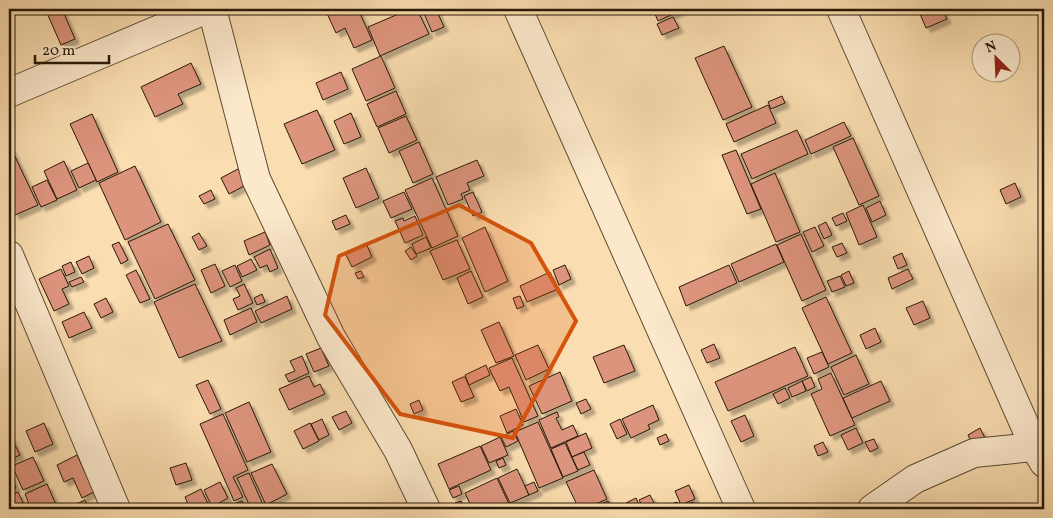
<svg xmlns="http://www.w3.org/2000/svg" width="1053" height="518" font-family="Vollkorn,serif">
<style>
.building{fill:#dd947d;stroke:#281907;filter:url(#shadow)}
.lines{fill:none;stroke-linecap:round;stroke-linejoin:round}
.street-casing{stroke:#5c4a31;stroke-width:30}
.street{stroke:#fce9cc;stroke-width:28}
.marked{fill:#d5530c;fill-opacity:0.2;stroke:#d5530c;stroke-width:4;stroke-linejoin:round}
</style>
<defs>
<filter id="shadow"><feDropShadow dx="4.5" dy="4.5" stdDeviation="1" flood-color="#0004"/></filter>
</defs>
<rect width="100%" height="100%" fill="#faddb0"/>
<filter id="stains"><feTurbulence type="fractalNoise" baseFrequency=".004" numOctaves="4"/><feColorMatrix values="0 0 0 0 .2 0 0 0 0 .09 0 0 0 0 .02 0 0 0 .5 -.17"/></filter>
<radialGradient id="worn" r=".72"><stop offset=".6" stop-color="#630" stop-opacity="0"/><stop offset="1" stop-color="#630" stop-opacity=".3"/></radialGradient>
<!-- building -->
<g class="building">
<path d="M 58,9 L 62,9 L 75,39 L 61,45 L 47,13 Z"/>
<path d="M 325,9 L 358,9 L 372,40 L 354,48 L 345,28 L 336,33 Z"/>
<path d="M 410,9 L 417,9 L 429,34 L 380,56 L 368,27 Z"/>
<path d="M 422,9 L 436,9 L 444,27 L 432,32 Z"/>
<path d="M 653,9 L 684,9 L 658,21 Z"/>
<path d="M 918,9 L 942,9 L 947,19 L 926,28 Z"/>
<path d="M 673,17 L 679,28 L 662,35 L 657,24 Z"/>
<path d="M 724,46 L 752,107 L 723,120 L 695,58 Z"/>
<path d="M 381,56 L 395,88 L 366,101 L 352,69 Z"/>
<path d="M 191,63 L 201,84 L 178,94 L 183,104 L 155,117 L 141,87 Z"/>
<path d="M 341,72 L 348,89 L 323,100 L 316,83 Z"/>
<path d="M 396,91 L 406,114 L 377,127 L 367,104 Z"/>
<path d="M 782,96 L 785,103 L 771,109 L 768,102 Z"/>
<path d="M 768,105 L 776,123 L 734,142 L 726,124 Z"/>
<path d="M 317,110 L 335,150 L 302,164 L 284,124 Z"/>
<path d="M 351,113 L 361,137 L 344,144 L 334,121 Z"/>
<path d="M 92,114 L 118,172 L 97,182 L 70,124 Z"/>
<path d="M 406,116 L 417,140 L 389,153 L 378,128 Z"/>
<path d="M 844,122 L 851,136 L 811,154 L 805,140 Z"/>
<path d="M 797,130 L 808,154 L 752,179 L 741,154 Z"/>
<path d="M 853,138 L 879,196 L 859,205 L 833,147 Z"/>
<path d="M 419,142 L 433,174 L 413,183 L 399,151 Z"/>
<path d="M 10,146 L 38,205 L 15,215 L 9,201 Z"/>
<path d="M 736,150 L 761,209 L 747,214 L 722,155 Z"/>
<path d="M 477,160 L 484,176 L 467,183 L 470,190 L 461,194 L 463,199 L 448,205 L 436,177 Z"/>
<path d="M 64,161 L 77,190 L 57,199 L 44,171 Z"/>
<path d="M 88,163 L 96,180 L 79,188 L 71,171 Z"/>
<path d="M 135,166 L 161,222 L 125,240 L 99,183 Z"/>
<path d="M 366,168 L 379,198 L 356,208 L 343,178 Z"/>
<path d="M 238,169 L 246,185 L 229,194 L 221,178 Z"/>
<path d="M 775,173 L 800,232 L 776,242 L 751,184 Z"/>
<path d="M 432,178 L 458,236 L 432,248 L 405,190 Z"/>
<path d="M 47,180 L 57,200 L 41,207 L 32,187 Z"/>
<path d="M 1015,183 L 1021,197 L 1006,204 L 1000,190 Z"/>
<path d="M 211,190 L 215,199 L 204,204 L 199,196 Z"/>
<path d="M 404,192 L 412,209 L 391,218 L 383,201 Z"/>
<path d="M 473,192 L 482,212 L 473,216 L 464,196 Z"/>
<path d="M 880,201 L 886,215 L 872,222 L 866,208 Z"/>
<path d="M 863,205 L 877,237 L 859,245 L 846,213 Z"/>
<path d="M 843,213 L 847,221 L 836,226 L 832,218 Z"/>
<path d="M 346,215 L 350,224 L 336,230 L 332,221 Z"/>
<path d="M 415,216 L 423,235 L 405,243 L 395,221 L 403,218 L 404,221 Z"/>
<path d="M 826,222 L 832,235 L 824,239 L 818,226 Z"/>
<path d="M 168,224 L 195,280 L 155,299 L 128,242 Z"/>
<path d="M 485,227 L 508,281 L 485,292 L 462,238 Z"/>
<path d="M 815,227 L 824,246 L 812,252 L 803,232 Z"/>
<path d="M 265,232 L 270,245 L 249,255 L 244,241 Z"/>
<path d="M 199,233 L 207,246 L 199,250 L 192,237 Z"/>
<path d="M 801,234 L 826,290 L 802,301 L 777,245 Z"/>
<path d="M 426,237 L 431,248 L 416,254 L 412,244 Z"/>
<path d="M 457,240 L 470,269 L 443,280 L 430,251 Z"/>
<path d="M 119,242 L 128,260 L 121,264 L 112,245 Z"/>
<path d="M 366,243 L 372,257 L 352,267 L 345,253 Z"/>
<path d="M 842,243 L 847,253 L 837,257 L 832,247 Z"/>
<path d="M 776,244 L 784,262 L 739,282 L 731,264 Z"/>
<path d="M 411,247 L 417,256 L 411,260 L 405,251 Z"/>
<path d="M 270,249 L 278,268 L 270,272 L 267,265 L 260,268 L 254,257 Z"/>
<path d="M 902,253 L 907,265 L 898,269 L 893,257 Z"/>
<path d="M 89,256 L 94,268 L 82,274 L 76,262 Z"/>
<path d="M 251,259 L 257,270 L 242,277 L 237,266 Z"/>
<path d="M 71,262 L 75,272 L 66,276 L 62,266 Z"/>
<path d="M 215,264 L 225,286 L 211,293 L 201,270 Z"/>
<path d="M 235,265 L 242,281 L 230,287 L 222,271 Z"/>
<path d="M 565,265 L 571,279 L 559,285 L 553,270 Z"/>
<path d="M 729,265 L 737,283 L 686,306 L 679,287 Z"/>
<path d="M 61,269 L 69,286 L 62,289 L 69,304 L 54,311 L 39,279 Z"/>
<path d="M 908,269 L 913,279 L 892,289 L 888,278 Z"/>
<path d="M 136,270 L 150,299 L 140,303 L 126,275 Z"/>
<path d="M 361,271 L 364,277 L 358,279 L 355,273 Z"/>
<path d="M 471,271 L 483,297 L 468,304 L 457,278 Z"/>
<path d="M 849,271 L 854,283 L 846,286 L 841,275 Z"/>
<path d="M 550,272 L 558,289 L 527,302 L 520,286 Z"/>
<path d="M 840,276 L 845,287 L 832,292 L 827,281 Z"/>
<path d="M 81,277 L 84,282 L 72,287 L 69,282 Z"/>
<path d="M 195,284 L 222,341 L 179,358 L 154,302 Z"/>
<path d="M 244,284 L 253,303 L 238,310 L 233,299 L 240,296 L 236,288 Z"/>
<path d="M 262,294 L 265,302 L 257,305 L 254,298 Z"/>
<path d="M 287,296 L 292,309 L 261,323 L 255,311 Z"/>
<path d="M 520,296 L 524,306 L 517,309 L 513,298 Z"/>
<path d="M 826,297 L 852,353 L 828,364 L 802,308 Z"/>
<path d="M 106,298 L 113,312 L 101,318 L 94,304 Z"/>
<path d="M 923,301 L 930,318 L 914,325 L 906,308 Z"/>
<path d="M 251,308 L 257,322 L 230,335 L 224,320 Z"/>
<path d="M 84,312 L 92,328 L 69,338 L 62,322 Z"/>
<path d="M 499,322 L 514,356 L 496,363 L 481,330 Z"/>
<path d="M 875,328 L 881,342 L 866,349 L 860,335 Z"/>
<path d="M 714,344 L 720,358 L 707,363 L 701,350 Z"/>
<path d="M 538,345 L 549,369 L 526,380 L 515,355 Z"/>
<path d="M 624,345 L 635,371 L 604,383 L 593,357 Z"/>
<path d="M 795,347 L 808,376 L 728,411 L 715,382 Z"/>
<path d="M 321,348 L 329,366 L 314,372 L 306,354 Z"/>
<path d="M 822,352 L 829,367 L 814,374 L 807,358 Z"/>
<path d="M 856,355 L 869,384 L 844,395 L 831,367 Z"/>
<path d="M 302,356 L 309,373 L 289,382 L 285,375 L 295,371 L 290,361 Z"/>
<path d="M 512,358 L 538,416 L 524,422 L 509,387 L 500,391 L 489,368 Z"/>
<path d="M 486,365 L 490,375 L 469,385 L 465,375 Z"/>
<path d="M 560,372 L 572,401 L 542,414 L 529,386 Z"/>
<path d="M 831,373 L 855,425 L 830,436 L 811,394 L 822,389 L 818,379 Z"/>
<path d="M 309,376 L 314,387 L 320,384 L 325,394 L 289,410 L 279,389 Z"/>
<path d="M 463,377 L 465,377 L 474,397 L 461,402 L 452,382 Z"/>
<path d="M 811,377 L 815,387 L 807,391 L 802,381 Z"/>
<path d="M 208,380 L 221,409 L 210,414 L 196,385 Z"/>
<path d="M 802,381 L 806,391 L 792,397 L 788,388 Z"/>
<path d="M 881,381 L 890,401 L 852,418 L 843,398 Z"/>
<path d="M 785,388 L 790,398 L 778,404 L 773,394 Z"/>
<path d="M 586,399 L 591,409 L 581,414 L 576,403 Z"/>
<path d="M 419,400 L 423,410 L 414,414 L 410,404 Z"/>
<path d="M 249,402 L 271,452 L 247,462 L 225,413 Z"/>
<path d="M 653,405 L 659,420 L 648,425 L 650,429 L 631,438 L 622,419 Z"/>
<path d="M 516,409 L 523,425 L 507,433 L 500,416 Z"/>
<path d="M 346,411 L 352,423 L 339,430 L 332,417 Z"/>
<path d="M 557,412 L 559,417 L 556,418 L 562,430 L 573,425 L 578,436 L 551,448 L 539,420 Z"/>
<path d="M 223,414 L 248,470 L 233,477 L 243,497 L 234,501 L 200,424 Z"/>
<path d="M 745,415 L 754,436 L 741,442 L 731,421 Z"/>
<path d="M 322,419 L 329,435 L 319,440 L 311,424 Z"/>
<path d="M 620,419 L 627,434 L 617,439 L 610,424 Z"/>
<path d="M 538,422 L 563,478 L 539,488 L 515,432 Z"/>
<path d="M 44,423 L 53,444 L 35,452 L 26,431 Z"/>
<path d="M 310,423 L 319,441 L 303,449 L 294,431 Z"/>
<path d="M 856,428 L 863,443 L 848,450 L 841,435 Z"/>
<path d="M 980,428 L 986,440 L 973,446 L 968,435 Z"/>
<path d="M 513,431 L 518,441 L 506,447 L 501,437 Z"/>
<path d="M 9,433 L 20,455 L 9,460 Z"/>
<path d="M 586,433 L 592,448 L 572,457 L 566,442 Z"/>
<path d="M 666,434 L 669,441 L 660,445 L 657,438 Z"/>
<path d="M 500,437 L 508,455 L 489,463 L 481,446 Z"/>
<path d="M 874,439 L 878,448 L 870,452 L 865,442 Z"/>
<path d="M 823,442 L 828,452 L 818,456 L 814,446 Z"/>
<path d="M 565,443 L 578,471 L 563,477 L 551,449 Z"/>
<path d="M 480,446 L 491,470 L 449,489 L 438,464 Z"/>
<path d="M 584,452 L 590,465 L 578,470 L 572,457 Z"/>
<path d="M 77,455 L 94,492 L 82,498 L 73,478 L 64,482 L 57,465 Z"/>
<path d="M 33,457 L 44,481 L 23,490 L 12,466 Z"/>
<path d="M 503,458 L 506,465 L 499,468 L 496,461 Z"/>
<path d="M 186,463 L 192,480 L 176,485 L 170,468 Z"/>
<path d="M 272,464 L 287,494 L 266,505 L 251,473 Z"/>
<path d="M 517,469 L 529,495 L 510,503 L 498,478 Z"/>
<path d="M 594,470 L 607,499 L 585,509 L 579,509 L 566,482 Z"/>
<path d="M 9,471 L 16,488 L 9,491 Z"/>
<path d="M 249,473 L 265,509 L 251,509 L 237,478 Z"/>
<path d="M 497,478 L 509,504 L 497,509 L 458,509 L 455,503 L 461,501 L 464,507 L 470,504 L 465,493 Z"/>
<path d="M 220,482 L 228,498 L 212,507 L 204,490 Z"/>
<path d="M 534,482 L 538,491 L 529,495 L 525,486 Z"/>
<path d="M 47,484 L 58,509 L 31,509 L 25,494 Z"/>
<path d="M 689,485 L 695,499 L 681,505 L 675,491 Z"/>
<path d="M 459,486 L 462,494 L 453,498 L 449,490 Z"/>
<path d="M 201,489 L 209,506 L 203,509 L 190,509 L 185,497 Z"/>
<path d="M 18,492 L 26,509 L 10,509 L 9,496 Z"/>
<path d="M 650,495 L 657,509 L 644,509 L 639,500 Z"/>
<path d="M 636,498 L 641,509 L 629,509 L 626,503 Z"/>
<path d="M 85,500 L 88,507 L 76,509 L 74,505 Z"/>
<path d="M 242,501 L 246,509 L 239,509 L 236,503 Z"/>
<path d="M 608,501 L 611,509 L 590,509 Z"/>
<path d="M 677,502 L 680,509 L 670,509 L 669,505 Z"/>
<path d="M 693,502 L 696,509 L 683,509 L 682,507 Z"/>
</g>
<g class="lines">
<defs>
<g id="street">
<path d="M 212,9 L 256,179 L 331,337 L 398,450 L 426,509"/>
<path d="M 518,9 L 741,509"/>
<path d="M 841,9 L 1034,446 L 1044,463"/>
<path d="M 9,93 L 207,9"/>
<path d="M 9,255 L 116,509"/>
<path d="M 872,509 L 915,479 L 974,453 L 1044,446"/>
</g>
</defs>
<!-- street casing -->
<use href="#street" class="street-casing"/>
<!-- street -->
<use href="#street" class="street"/>
</g>
<!-- marked area -->
<path class="marked" d="M 459,205 L 531,243 L 576,321 L 513,438 L 400,414 L 325,315 L 339,256 Z"/>
<!-- margin -->
<rect width="1053" height="518" fill="none" stroke="#faddb0" stroke-width="30"/>
<rect x="10" y="10" width="1033" height="498" fill="none" stroke="#281907" stroke-width="2.5"/>
<rect x="15" y="15" width="1023" height="488" fill="none" stroke="#281907"/>
<!-- north arrow -->
<g transform="translate(996 58) rotate(336)"><circle r="24" fill="#fce9cc" stroke="#a7967d"/>
<path d="M0-4L9 19L0 12L-9 19Z" fill="#8f2418"/>
<text y="-8" font-size="14" font-weight="bold" text-anchor="middle" fill="#281907">N</text>
</g>
<!-- scale -->
<path d="M35 55v8h74v-8" fill="none" stroke="#281907" stroke-width="2.5"/>
<text x="42" y="55" font-size="15" fill="#281907" stroke="#fce9cc" stroke-width="4" paint-order="stroke">20 m</text>
<rect width="100%" height="100%" filter="url(#stains)"/>
<rect width="100%" height="100%" fill="url(#worn)"/>
</svg>
